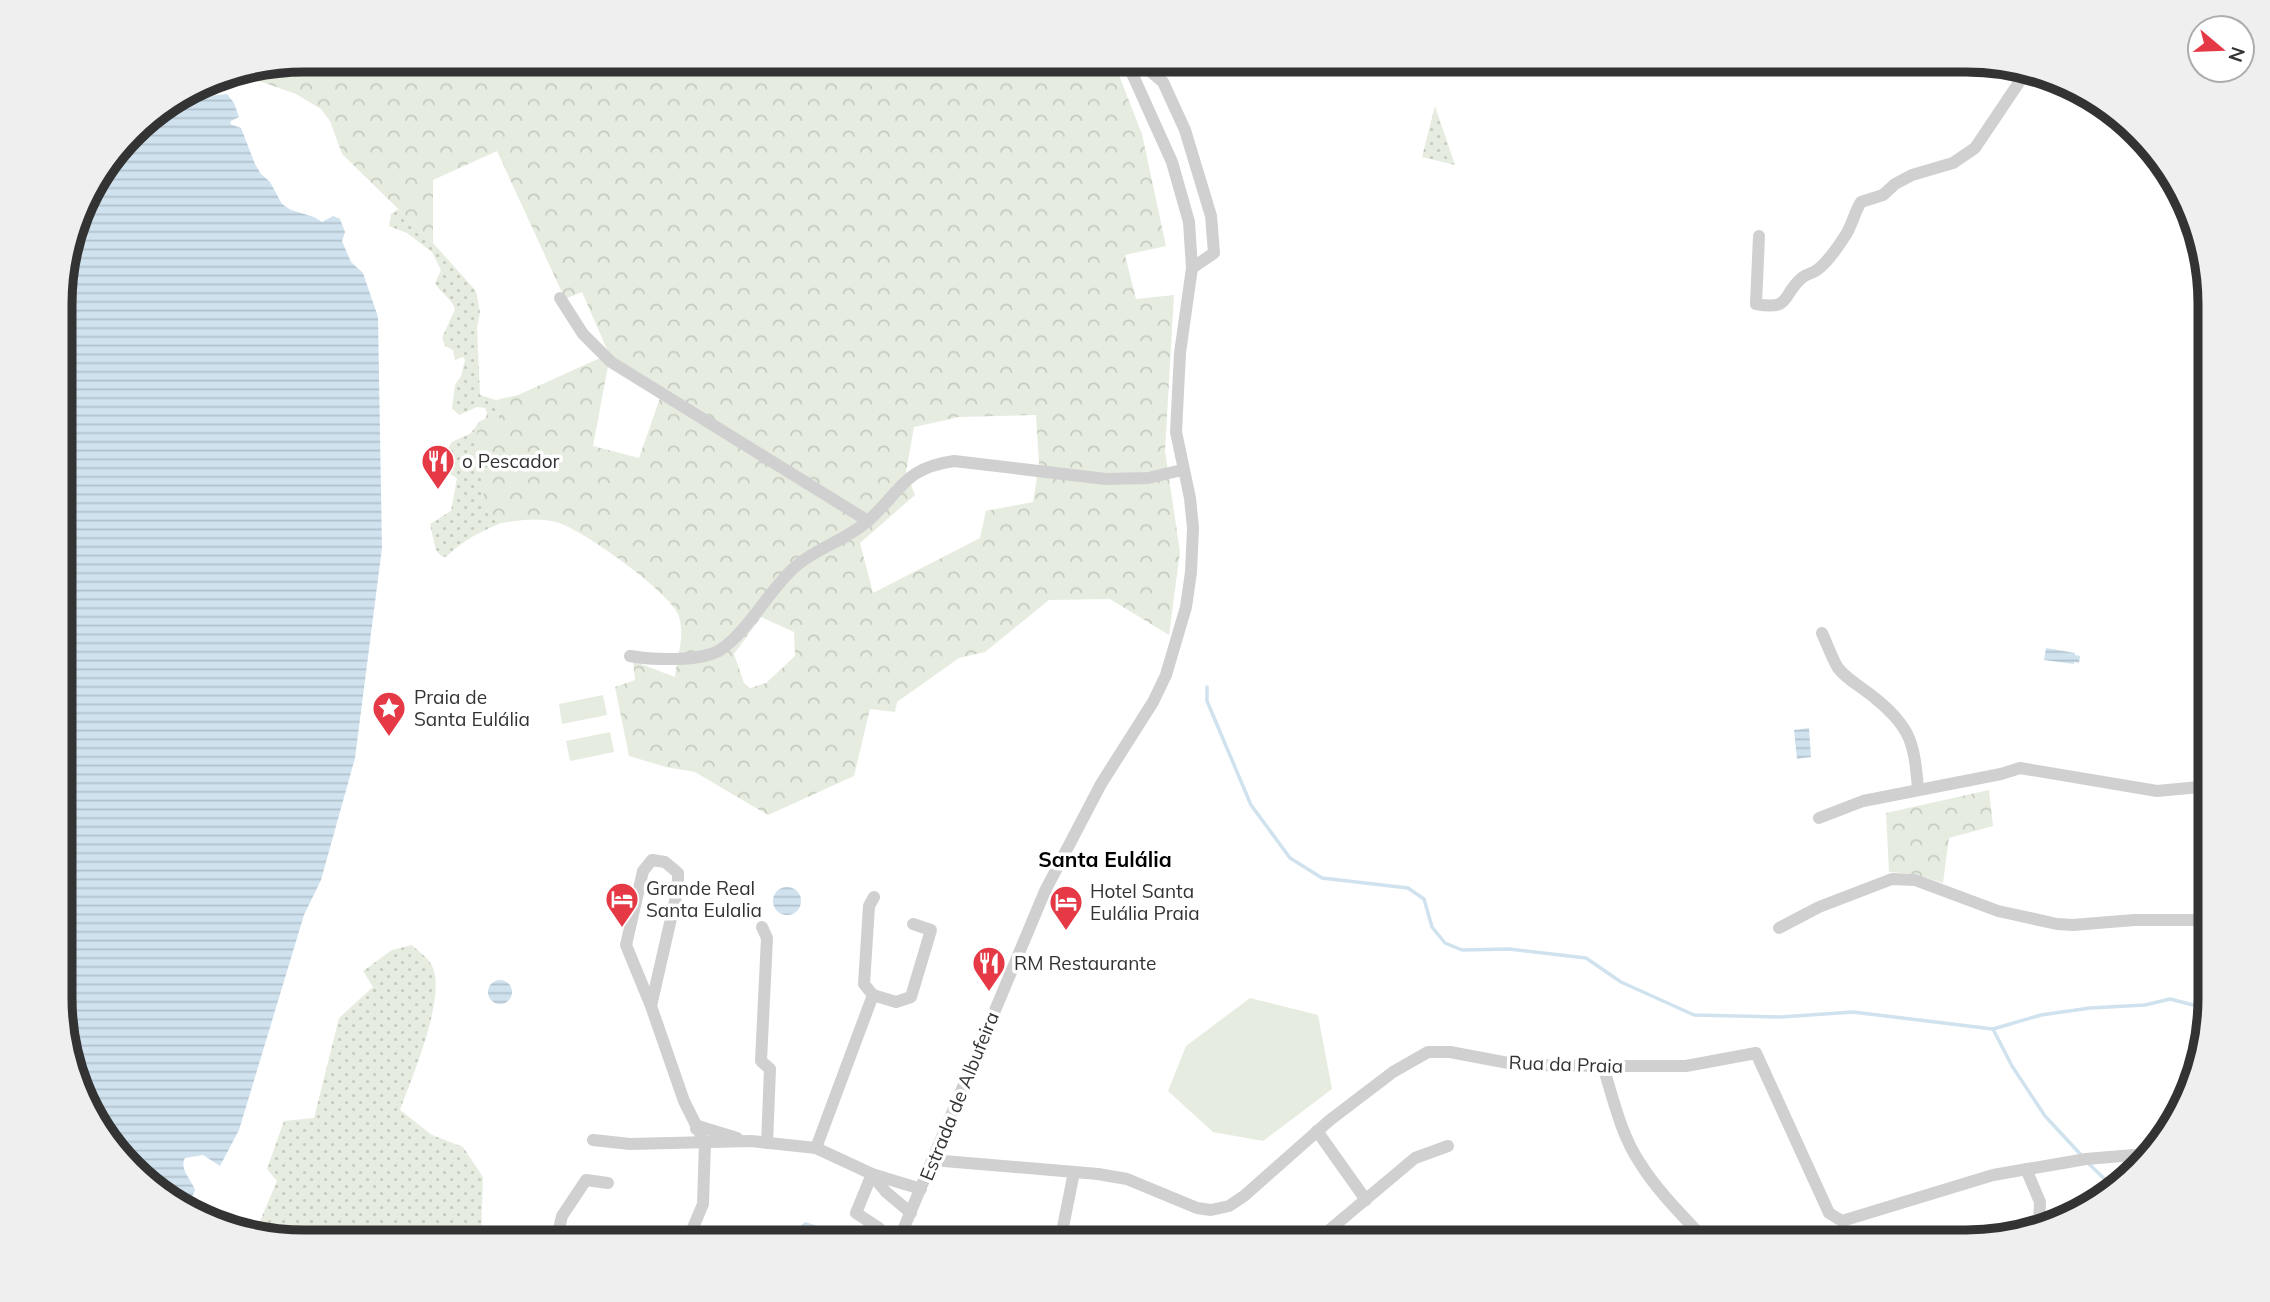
<svg xmlns="http://www.w3.org/2000/svg" width="2270" height="1302" font-family="Mulish,sans-serif">
<style>
.grass{fill:url(#grass-dots)}
.forest{fill:url(#forest-crowns);fill-rule:evenodd}
.garden{fill:#e6ecdf}
.water{fill:url(#water-rules)}
.lines{fill:none;stroke-linecap:round;stroke-linejoin:round}
.stream{stroke:#cfe2ee;stroke-width:3.5}
.minor{stroke:#d0d0d0;stroke-width:12}
.labels{text-anchor:middle;dominant-baseline:central;stroke-width:7;stroke-linejoin:round;paint-order:stroke}
.poi-label{font-size:19px;fill:#333;stroke:#fff;text-anchor:start}
.street-label{font-size:19px;fill:#333;stroke:#fff}
.neighbourhood-label{font-size:21px;font-weight:bold;fill:#000;stroke:#fff}
.rim{fill:none;stroke:#333;stroke-width:9}
</style>
<defs>
<pattern id="grass-dots" width="8" height="8" patternUnits="userSpaceOnUse" patternTransform="scale(1.75)"><rect width="8" height="8" fill="#e6ecdf"/><path d="M2 2h.1M6 6h.1" fill="none" stroke="#c6cbc0" stroke-width="1.8" stroke-linecap="round"/></pattern>
<pattern id="forest-crowns" width="20" height="18" patternUnits="userSpaceOnUse" patternTransform="scale(1.75)"><rect width="20" height="18" fill="#e6ecdf"/><path d="M2 6a3 3 0 1 1 6 0M12 15a3 3 0 1 1 6 0" fill="none" stroke="#c6cbc0"/></pattern>
<pattern id="water-rules" width="6" height="5" patternUnits="userSpaceOnUse" patternTransform="scale(1.75)"><rect width="6" height="5" fill="#cfe2ee"/><path d="M0 2.5h6" fill="none" stroke="#b2c2cd"/></pattern>
</defs>
<rect width="100%" height="100%" fill="#fff"/>
<!-- grass -->
<g class="grass">
<path d="M 1435,106 L 1455,165 L 1422,157 Z"/>
<path d="M 398,209 L 433,243 L 476,291 L 480,312 L 477,328 L 480,395 L 496,400 L 503,421 L 486,509 L 501,523 C 478,533 465,539 446,557 L 441,556 L 436,550 L 430,524 L 451,511 L 457,478 L 441,469 L 443,456 L 452,442 L 471,433 L 479,422 L 486,418 L 487,412 L 485,408 L 477,407 L 459,415 L 452,408 L 455,385 L 461,376 L 465,360 L 463,357 L 455,360 L 453,350 L 445,346 L 442,338 L 455,309 C 451,297 441,294 435,283 L 441,270 L 432,252 L 407,233 L 389,226 L 391,214 Z"/>
<path d="M 412,945 C 418,951 427,957 431,964 C 449,993 411,1079 400,1110 L 432,1135 L 463,1147 L 483,1177 L 481,1235 L 469,1242 L 303,1242 L 233,1224 L 260,1221 L 277,1181 L 267,1169 L 284,1121 L 314,1118 L 339,1018 L 373,987 L 363,971 L 392,950 Z"/>
</g>
<!-- forest -->
<g class="forest">
<path d="M 303,60 L 1113,60 L 1142,134 L 1166,246 L 1125,255 L 1136,299 L 1174,295 L 1165,451 L 1180,552 L 1169,635 L 1110,599 L 1049,600 L 985,652 L 959,658 L 897,702 L 895,712 L 870,709 L 854,776 L 768,815 L 695,772 L 666,767 L 629,756 L 615,687 L 635,680 L 633,661 L 675,677 C 677,656 686,635 678,614 C 668,591 584,531 559,523 C 539,517 522,520 501,523 L 486,509 L 475,444 L 479,422 L 503,421 L 496,400 L 518,395 L 609,354 L 582,292 L 565,299 L 497,151 L 433,180 L 433,243 L 342,154 L 330,121 L 321,109 L 296,94 L 236,73 ZM 608,366 L 660,398 L 639,458 L 593,446 ZM 1036,415 L 1039,464 L 1033,502 L 986,511 L 980,538 L 873,593 L 860,543 L 915,495 L 906,472 L 914,427 L 959,417 ZM 761,617 L 794,632 L 795,656 L 766,683 L 750,688 L 744,683 L 734,654 Z"/>
<path d="M 1989,790 L 1993,826 L 1949,838 L 1943,883 L 1914,874 L 1889,872 L 1886,813 Z"/>
</g>
<!-- garden -->
<g class="garden">
<path d="M 603,695 L 607,715 L 562,724 L 559,704 Z"/>
<path d="M 610,732 L 614,752 L 570,761 L 566,741 Z"/>
<path d="M 1250,998 L 1318,1015 L 1332,1089 L 1263,1141 L 1213,1132 L 1168,1091 L 1186,1046 Z"/>
</g>
<!-- water -->
<g class="water">
<path d="M 198,86 L 196,93 L 201,97 L 227,94 L 234,103 L 239,117 L 231,121 L 230,124 L 241,128 L 255,164 L 261,174 L 270,182 L 282,204 L 291,210 L 314,217 L 322,222 L 333,216 L 340,219 L 345,232 L 342,241 L 351,262 L 363,273 L 378,317 L 382,548 L 355,758 L 321,880 L 304,915 L 239,1130 L 220,1166 L 203,1155 L 185,1158 C 179,1169 191,1179 195,1190 L 186,1211 L 182,1210 L 100,1134 L 62,1030 L 62,272 L 85,195 L 142,120 Z"/>
<path d="M 2046,648 L 2075,653 L 2075,655 L 2080,656 L 2079,663 L 2074,662 L 2074,664 L 2044,660 Z"/>
<path d="M 1809,728 L 1811,757 L 1797,759 L 1794,730 Z"/>
<circle cx="787" cy="901" r="14"/>
<circle cx="500" cy="992" r="12"/>
<path d="M 805,1222 L 818,1226 L 821,1234 L 820,1242 L 797,1242 L 795,1231 Z"/>
</g>
<g class="lines">
<!-- stream -->
<g class="stream">
<path d="M 1207,687 L 1207,701 L 1251,805 L 1290,858 L 1322,878 L 1408,888 L 1424,899 L 1432,927 L 1445,943 L 1462,950 L 1509,949 L 1586,958 L 1621,982 L 1694,1015 L 1781,1017 L 1853,1012 L 1993,1029 L 2012,1066 L 2045,1116 L 2083,1157"/>
<path d="M 1993,1029 L 2041,1015 L 2090,1008 L 2145,1005 L 2170,999 L 2197,1006 L 2210,1015"/>
<path d="M 2088,1163 L 2114,1188"/>
</g>
<!-- minor -->
<g class="minor">
<path d="M 1562,60 C 1570,72 1578,69 1587,60"/>
<path d="M 1151,72 L 1163,82 L 1185,130 L 1211,216 L 1214,253 L 1192,268"/>
<path d="M 1759,236 L 1756,304 C 1793,311 1781,294 1803,277 C 1807,274 1813,273 1817,270 C 1828,262 1838,247 1845,236 C 1852,226 1854,213 1861,202 L 1883,195 L 1895,184 L 1912,175 L 1953,163 L 1975,148 L 2024,75"/>
<path d="M 560,298 L 583,334 L 611,362 L 868,521"/>
<path d="M 1822,633 C 1827,644 1832,658 1838,668 C 1848,681 1864,688 1876,699 C 1912,728 1914,745 1918,788"/>
<path d="M 630,656 C 653,660 700,662 720,650 C 747,633 771,587 796,566 C 818,547 847,540 869,520 C 902,490 904,468 954,461 L 1106,479 L 1148,478 L 1182,470"/>
<path d="M 1819,818 L 1863,801 L 2001,774 L 2020,768 L 2157,791 L 2210,786"/>
<path d="M 762,927 L 767,938 L 761,1061 L 770,1069 L 767,1143"/>
<path d="M 1779,928 L 1819,907 L 1892,879 L 1915,880 L 1998,911 L 2057,924 L 2073,925 L 2134,920 L 2210,920"/>
<path d="M 873,995 L 896,1002 L 911,997 L 931,930 L 913,924"/>
<path d="M 651,1006 L 678,888 L 678,873 L 665,862 L 652,860 L 643,871 L 626,945 L 651,1006 L 684,1101 L 705,1143 L 703,1204 L 687,1242"/>
<path d="M 1603,1066 C 1613,1098 1621,1135 1640,1163 C 1658,1192 1684,1217 1707,1242"/>
<path d="M 696,1129 L 698,1126 L 737,1138"/>
<path d="M 1317,1131 L 1366,1200"/>
<path d="M 593,1140 L 630,1144 L 751,1141 L 816,1148 L 872,1174 L 921,1189"/>
<path d="M 816,1148 L 873,995 L 864,984 L 869,906 L 874,897"/>
<path d="M 932,1160 L 1098,1174 L 1127,1179 L 1197,1208 L 1211,1210 L 1229,1206 L 1244,1196 L 1330,1120 L 1393,1072 L 1428,1052 L 1450,1052 L 1519,1065 L 1603,1066 L 1686,1066 L 1756,1053 L 1829,1213 L 1842,1221 L 1993,1175 L 2086,1159 L 2146,1154"/>
<path d="M 2026,1169 L 2040,1202 L 2039,1223"/>
<path d="M 872,1174 L 856,1213 L 879,1228 L 874,1242"/>
<path d="M 872,1175 L 886,1192 L 911,1213"/>
<path d="M 493,1237 L 502,1242"/>
<path d="M 556,1242 L 562,1216 L 586,1180 L 608,1183"/>
<path d="M 898,1242 L 1045,891 L 1101,784 L 1153,702 L 1166,675 L 1186,607 L 1191,572 L 1193,528 L 1190,498 L 1176,432 L 1180,353 L 1192,268 L 1189,222 L 1172,162 L 1126,60"/>
<path d="M 1060,1242 L 1074,1172"/>
<path d="M 1315,1242 L 1415,1158 L 1448,1146"/>
</g>
</g>
<!-- icons -->
<defs>
<symbol id="restaurant-pin" viewBox="-11 -11 22 30"><path d="M0 17L-7.5 6A9.5 9.5 0 1 1 7.5 6Z" fill="#e63946" stroke="#fff"/><path d="M-5-6h1v4h1v-4h1v4h1v-4h1v5L-1.5 .5V6h-2V.5L-5-1ZM5-6V6H3V1.5H1.5Q1.5-4 5-6Z" fill="#fff"/></symbol>
<symbol id="sight-pin" viewBox="-11 -11 22 30"><path d="M0 17L-7.5 6A9.5 9.5 0 1 1 7.5 6Z" fill="#e63946" stroke="#fff"/><path d="M0-6L1.8-2.2L6-1.7L2.9 1.2L3.7 5.4L0 3.3L-3.7 5.4L-2.9 1.2L-6-1.7L-1.8-2.2Z" fill="#fff"/></symbol>
<symbol id="hotel-pin" viewBox="-11 -11 22 30"><path d="M0 17L-7.5 6A9.5 9.5 0 1 1 7.5 6Z" fill="#e63946" stroke="#fff"/><path d="M-6-4.5h1.5V1H6V5H4.5V3h-9V5H-6ZM-4 0a1.8 1.8 0 1 1 3.6 0ZM.5 0V-2.5h3Q6-2.5 6 0Z" fill="#fff"/></symbol>
</defs>
<g fill-rule="evenodd">
<use href="#restaurant-pin" x="419" y="442" width="38" height="52"/>
<use href="#sight-pin" x="370" y="689" width="38" height="52"/>
<use href="#hotel-pin" x="603" y="880" width="38" height="52"/>
<use href="#hotel-pin" x="1047" y="883" width="38" height="52"/>
<use href="#restaurant-pin" x="970" y="944" width="38" height="52"/>
</g>
<g class="labels">
<!-- poi labels -->
<g class="poi-label">
<text x="462" y="461">o Pescador</text>
<text x="414" y="697">Praia de<tspan x="414" dy="22">Santa Eulália</tspan></text>
<text x="646" y="888">Grande Real<tspan x="646" dy="22">Santa Eulalia</tspan></text>
<text x="1090" y="891">Hotel Santa<tspan x="1090" dy="22">Eulália Praia</tspan></text>
<text x="1014" y="963">RM Restaurante</text>
</g>
<!-- street labels -->
<g class="street-label">
<text transform="translate(1566 1064) rotate(2)">Rua da Praia</text>
<text transform="translate(959 1096) rotate(-68)">Estrada de Albufeira</text>
</g>
<!-- neighbourhood labels -->
<g class="neighbourhood-label">
<text x="1105" y="859">Santa Eulália</text>
</g>
</g>
<!-- crop -->
<path d="M0 0H2270V1302H0ZM304 72H1966A232 232 0 0 1 2198 304V998A232 232 0 0 1 1966 1230H304A232 232 0 0 1 72 998V304A232 232 0 0 1 304 72Z" fill="#efefef" fill-rule="evenodd"/>
<path class="rim" d="M304 72H1966A232 232 0 0 1 2198 304V998A232 232 0 0 1 1966 1230H304A232 232 0 0 1 72 998V304A232 232 0 0 1 304 72Z"/>
<!-- north arrow -->
<g transform="translate(2221 49) rotate(109)"><circle r="33" fill="#ffffff" stroke="#adadad" stroke-width="2"/>
<path d="M0-5L12 26L0 18L-12 26Z" fill="#e63946"/>
<text y="-10" font-size="19" font-weight="bold" text-anchor="middle" fill="#333333">N</text>
</g>
</svg>
